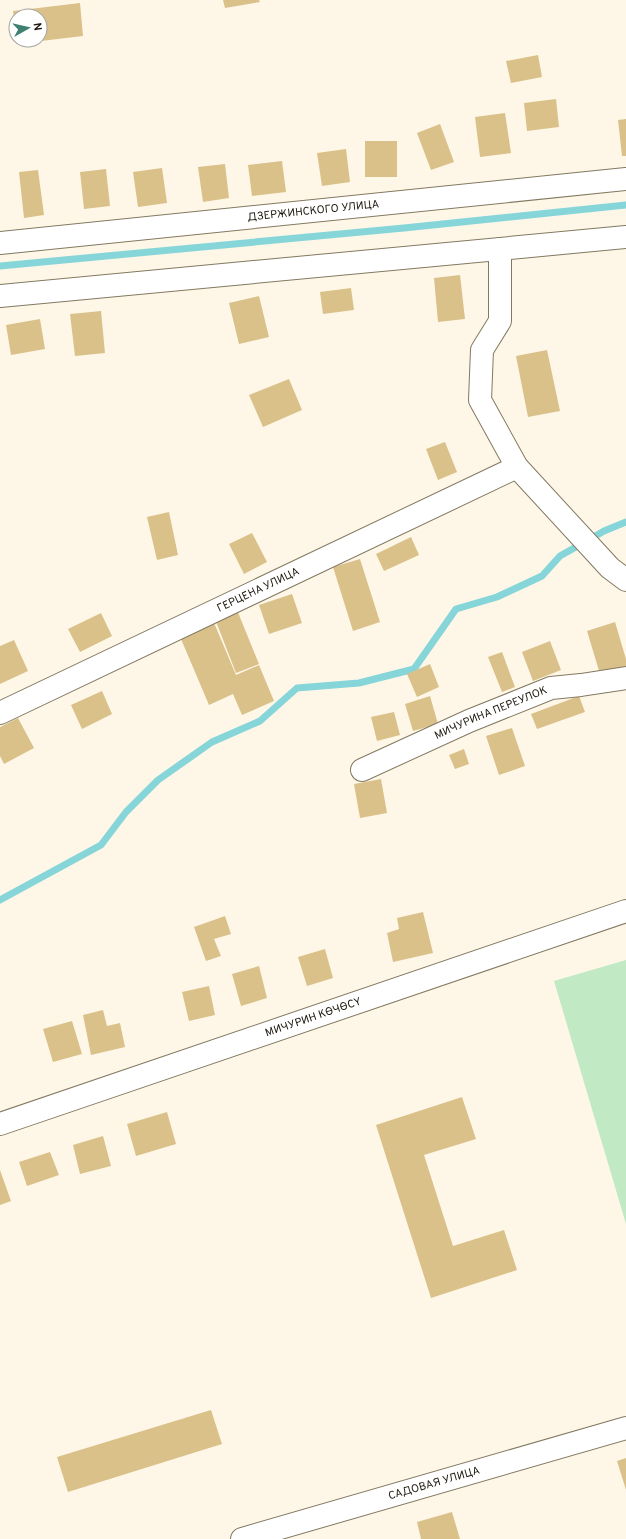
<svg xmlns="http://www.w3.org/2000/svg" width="626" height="1539" font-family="Overpass,sans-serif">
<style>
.green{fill:#c1eac4}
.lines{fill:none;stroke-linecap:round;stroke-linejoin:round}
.stream{stroke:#85d5d9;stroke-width:7}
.building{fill:#dac189}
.minor-casing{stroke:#837961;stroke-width:24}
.minor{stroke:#fff;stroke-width:22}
.labels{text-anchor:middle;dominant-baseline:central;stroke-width:3;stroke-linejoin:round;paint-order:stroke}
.street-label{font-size:11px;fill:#1d180f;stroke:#fff}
</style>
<rect width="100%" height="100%" fill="#fef7e8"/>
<!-- green -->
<path class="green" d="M 626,960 L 626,1224 L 554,981 Z"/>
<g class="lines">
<!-- stream -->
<g class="stream">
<path d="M 0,266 L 404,228 L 626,205"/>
<path d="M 0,900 L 101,845 L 126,812 L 158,780 L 212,742 L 260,721 L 297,688 L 359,683 L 414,669 L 456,609 L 497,597 L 542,576 L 560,556 L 604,531 L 626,522"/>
</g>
</g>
<!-- building -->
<g class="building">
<path d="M 223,0 L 259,0 L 260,2 L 225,8 Z"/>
<path d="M 80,3 L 83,36 L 16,44 L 16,40 L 40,40 L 40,16 L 16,16 L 15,31 L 13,11 Z"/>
<path d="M 538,55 L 542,77 L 511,83 L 506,61 Z"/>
<path d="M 556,99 L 559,127 L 527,131 L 524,103 Z"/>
<path d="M 505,113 L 511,153 L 480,157 L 475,117 Z"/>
<path d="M 626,119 L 626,156 L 622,156 L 618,120 Z"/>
<path d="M 440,124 L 454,162 L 431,170 L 417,133 Z"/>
<rect x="365" y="141" width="32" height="36"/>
<path d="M 346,149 L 350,182 L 322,186 L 317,153 Z"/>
<path d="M 282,161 L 286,192 L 252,196 L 248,165 Z"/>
<path d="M 225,164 L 229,198 L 203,202 L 198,167 Z"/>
<path d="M 162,168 L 167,203 L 138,207 L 133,172 Z"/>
<path d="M 106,169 L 110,206 L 84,209 L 80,172 Z"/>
<path d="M 38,170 L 44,215 L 24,218 L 19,172 Z"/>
<path d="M 460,275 L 465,319 L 438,322 L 434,278 Z"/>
<path d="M 351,288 L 354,310 L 323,314 L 320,292 Z"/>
<path d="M 259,296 L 269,337 L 239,344 L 229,303 Z"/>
<path d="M 101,311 L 105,353 L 75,356 L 70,314 Z"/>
<path d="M 40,319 L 45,349 L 11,355 L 6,325 Z"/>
<path d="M 547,350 L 560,411 L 528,417 L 516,356 Z"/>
<path d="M 289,379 L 302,410 L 263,427 L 249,395 Z"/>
<path d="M 445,442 L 457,472 L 438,480 L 426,449 Z"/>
<path d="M 169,512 L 178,555 L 157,560 L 147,517 Z"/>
<path d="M 252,533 L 267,562 L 244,574 L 229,544 Z"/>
<path d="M 411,537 L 419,555 L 384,571 L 376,554 Z"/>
<path d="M 360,559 L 380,622 L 353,631 L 333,567 Z"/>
<path d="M 292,594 L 302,623 L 269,634 L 259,605 Z"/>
<path d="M 237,610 L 259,664 L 236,673 L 215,619 Z"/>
<path d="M 101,613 L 112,636 L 80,652 L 68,629 Z"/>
<path d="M 212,618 L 236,675 L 259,665 L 274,701 L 242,715 L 233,694 L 209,705 L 178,632 Z"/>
<path d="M 615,622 L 626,659 L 626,666 L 600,674 L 587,631 Z"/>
<path d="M 14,640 L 28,671 L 0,684 L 0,646 Z"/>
<path d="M 550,641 L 561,670 L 533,681 L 522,652 Z"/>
<path d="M 502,652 L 515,687 L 502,692 L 488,657 Z"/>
<path d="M 430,664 L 439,687 L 417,697 L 407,674 Z"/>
<path d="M 102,691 L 112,714 L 82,729 L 71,705 Z"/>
<path d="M 430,696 L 438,724 L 413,731 L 405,704 Z"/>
<path d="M 579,696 L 585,712 L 537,729 L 531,714 Z"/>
<path d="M 394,712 L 400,735 L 377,741 L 371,717 Z"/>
<path d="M 18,718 L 34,748 L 4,764 L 0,756 L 0,727 Z"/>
<path d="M 512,728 L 525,766 L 499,775 L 486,736 Z"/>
<path d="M 464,749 L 469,764 L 455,769 L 449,755 Z"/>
<path d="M 381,779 L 387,813 L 360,818 L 354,784 Z"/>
<path d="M 423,912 L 433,953 L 393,962 L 387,933 L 399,929 L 397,918 Z"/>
<path d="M 225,916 L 231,934 L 214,939 L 221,956 L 206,961 L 194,927 Z"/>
<path d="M 325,949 L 333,978 L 307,986 L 298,957 Z"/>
<path d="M 259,966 L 267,998 L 241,1006 L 232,974 Z"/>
<path d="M 209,986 L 215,1015 L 189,1021 L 182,992 Z"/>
<path d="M 103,1010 L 107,1026 L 120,1023 L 125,1047 L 91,1055 L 83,1015 Z"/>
<path d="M 72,1021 L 82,1054 L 53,1062 L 43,1029 Z"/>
<path d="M 462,1097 L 476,1139 L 424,1155 L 453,1246 L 504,1230 L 517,1270 L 431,1298 L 376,1125 Z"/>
<path d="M 167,1112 L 176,1144 L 136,1156 L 127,1124 Z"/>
<path d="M 103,1136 L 111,1166 L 80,1174 L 73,1145 Z"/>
<path d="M 50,1152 L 59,1175 L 27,1186 L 19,1162 Z"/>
<path d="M 0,1170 L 11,1201 L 0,1205 Z"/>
<path d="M 211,1410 L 222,1444 L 68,1492 L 57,1457 Z"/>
<path d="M 626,1458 L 626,1490 L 617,1461 Z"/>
<path d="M 452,1512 L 460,1539 L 421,1539 L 417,1522 Z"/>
</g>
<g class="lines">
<defs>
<g id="minor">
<path id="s1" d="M 0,243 L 626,179"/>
<path d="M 500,249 L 500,321 L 482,350 L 480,400 L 517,467 L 610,568 L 626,580"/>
<path d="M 0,296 L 626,237"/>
<path id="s2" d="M 0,713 L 517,467"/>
<path id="s3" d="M 362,770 L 469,721 L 551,688 L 581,685 L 626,678"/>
<path id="s4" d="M 0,1124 L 626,911"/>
<path id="s5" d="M 242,1539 L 626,1428"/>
</g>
</defs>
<!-- minor casing -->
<use href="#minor" class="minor-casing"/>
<!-- minor -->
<use href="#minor" class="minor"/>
</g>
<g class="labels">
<!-- street labels -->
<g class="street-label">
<text stroke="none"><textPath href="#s1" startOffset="315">ДЗЕРЖИНСКОГО УЛИЦА</textPath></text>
<text stroke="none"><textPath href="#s2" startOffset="286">ГЕРЦЕНА УЛИЦА</textPath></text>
<text stroke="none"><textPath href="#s3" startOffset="141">МИЧУРИНА ПЕРЕУЛОК</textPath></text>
<text stroke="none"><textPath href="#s4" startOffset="331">МИЧУРИН КӨЧӨСҮ</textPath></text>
<text stroke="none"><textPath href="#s5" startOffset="200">САДОВАЯ УЛИЦА</textPath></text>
</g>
</g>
<!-- north arrow -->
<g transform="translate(28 28) rotate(82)"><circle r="19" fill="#ffffff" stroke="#a5a39f"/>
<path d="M0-3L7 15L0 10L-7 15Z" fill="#3e8172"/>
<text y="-6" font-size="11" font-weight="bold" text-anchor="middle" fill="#1d180f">N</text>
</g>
</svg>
